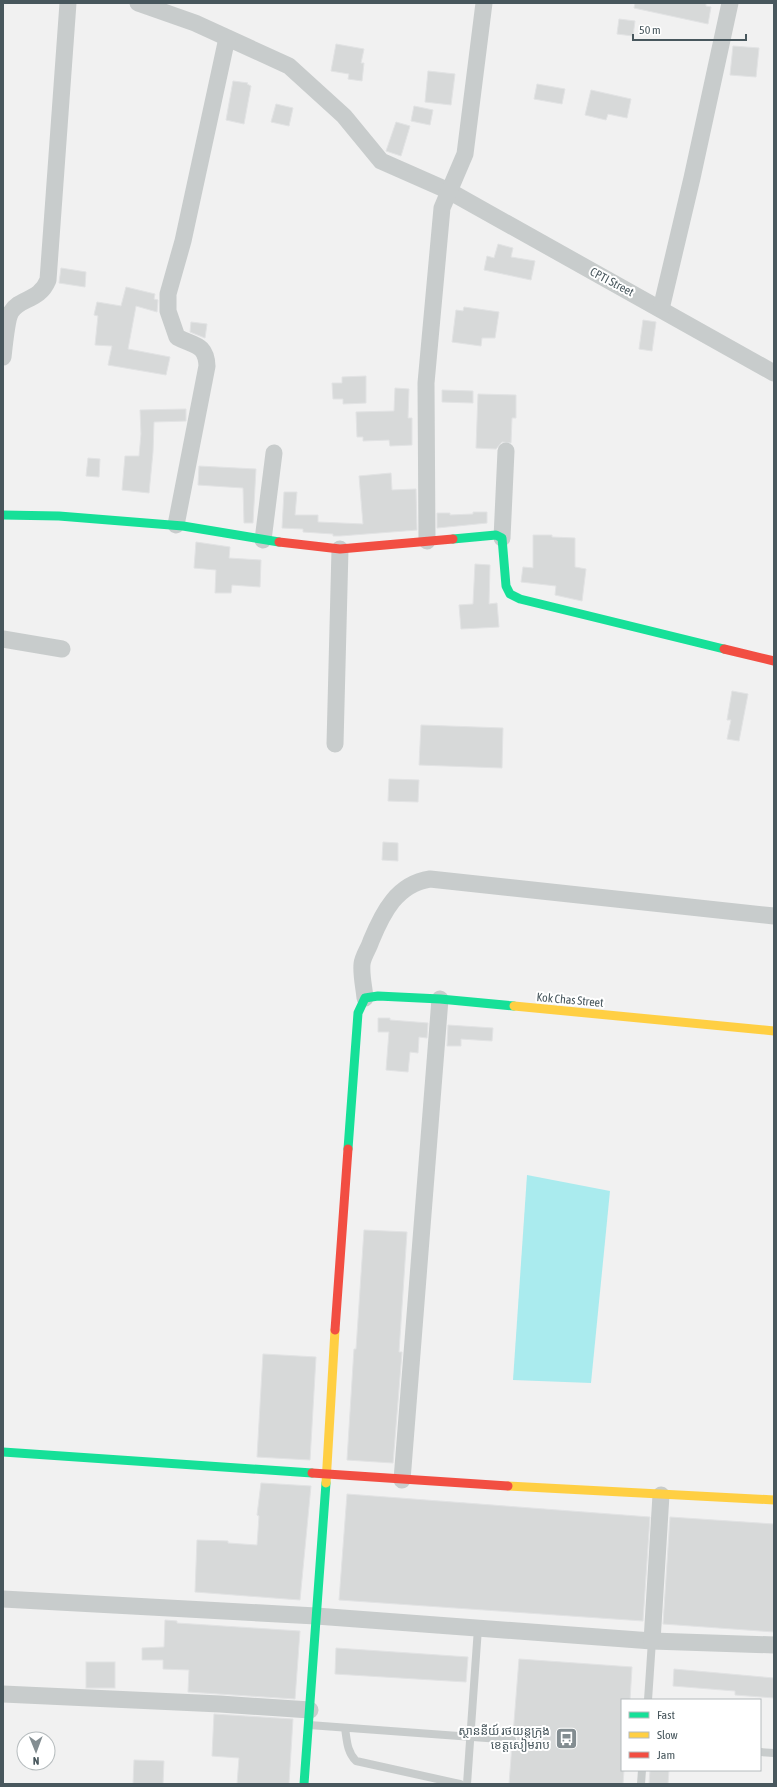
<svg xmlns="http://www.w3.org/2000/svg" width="777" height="1787" font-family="'Asap Condensed','Noto Sans Khmer',sans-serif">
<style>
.water{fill:#aaebee}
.building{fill:#d7d9d9;stroke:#e2e3e4}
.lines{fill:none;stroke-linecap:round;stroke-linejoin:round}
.lane{stroke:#c8cccc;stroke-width:8}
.street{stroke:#c8cccc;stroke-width:17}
.fast{stroke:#16e098;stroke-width:9}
.slow{stroke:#ffcf43;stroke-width:9}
.jam{stroke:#f24e42;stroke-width:9}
.labels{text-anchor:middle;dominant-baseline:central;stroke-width:4;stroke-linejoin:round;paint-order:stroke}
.street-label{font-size:12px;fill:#48575d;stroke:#fff}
.poi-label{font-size:12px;fill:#48575d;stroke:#fff;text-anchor:end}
</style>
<rect width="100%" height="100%" fill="#f1f1f1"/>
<!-- water -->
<path class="water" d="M 527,1175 L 610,1191 L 591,1383 L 513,1380 Z"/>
<!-- building -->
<g class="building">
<path d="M 635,3 L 706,3 L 706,6 L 711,7 L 708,24 L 634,8 Z"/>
<path d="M 619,19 L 635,21 L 633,36 L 617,34 Z"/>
<path d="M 336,44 L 364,49 L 361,63 L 364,63 L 362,81 L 348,79 L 349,74 L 331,71 Z"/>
<path d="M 733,46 L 759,48 L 756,77 L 730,75 Z"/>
<path d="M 428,71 L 455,74 L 451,105 L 425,102 Z"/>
<path d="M 233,81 L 248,83 L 247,84 L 251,86 L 244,124 L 226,120 Z"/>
<path d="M 537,84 L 565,89 L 562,104 L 534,99 Z"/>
<path d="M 591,90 L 631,99 L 627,118 L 608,114 L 606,120 L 585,115 Z"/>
<path d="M 276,104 L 293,108 L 289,126 L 271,122 Z"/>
<path d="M 414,106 L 433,110 L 430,125 L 411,121 Z"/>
<path d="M 396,122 L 410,126 L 401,156 L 386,151 Z"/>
<path d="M 498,244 L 513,248 L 511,257 L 535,261 L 531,280 L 484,270 L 487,256 L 494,258 Z"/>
<path d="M 61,268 L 86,272 L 85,287 L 59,283 Z"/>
<path d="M 126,287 L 155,294 L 154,299 L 158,300 L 157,312 L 136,306 L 128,349 L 170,357 L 166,375 L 108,365 L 112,346 L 95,345 L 98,316 L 94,315 L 97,302 L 121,306 Z"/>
<path d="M 464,307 L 499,312 L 495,338 L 482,338 L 481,346 L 452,342 L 456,310 L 463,311 Z"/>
<path d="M 643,320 L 656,322 L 652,351 L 639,349 Z"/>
<path d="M 191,322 L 207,324 L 205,338 L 190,332 Z"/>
<path d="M 366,376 L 366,403 L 343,404 L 343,399 L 333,399 L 332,383 L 342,383 L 342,377 Z"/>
<path d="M 395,388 L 409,389 L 408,418 L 412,418 L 412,445 L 390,446 L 389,440 L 363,441 L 363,437 L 357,437 L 356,412 L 394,411 Z"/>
<path d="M 442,390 L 473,391 L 473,403 L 442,402 Z"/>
<path d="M 478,394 L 516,395 L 516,418 L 512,418 L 511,443 L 502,442 L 496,449 L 476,448 Z"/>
<path d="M 186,409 L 186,421 L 154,422 L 153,452 L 149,493 L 122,490 L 125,456 L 139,456 L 141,434 L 140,410 Z"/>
<path d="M 88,458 L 100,459 L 99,477 L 86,476 Z"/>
<path d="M 199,466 L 256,469 L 253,523 L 244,523 L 243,488 L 198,485 Z"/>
<path d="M 391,473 L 392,490 L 416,489 L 417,530 L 340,536 L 333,536 L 333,534 L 303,532 L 303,529 L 282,528 L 284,492 L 297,492 L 295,515 L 318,515 L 318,522 L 363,524 L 359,476 Z"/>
<path d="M 473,512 L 487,512 L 487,523 L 437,528 L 437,513 L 450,513 L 450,515 L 473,514 Z"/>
<path d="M 533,535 L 552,535 L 552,537 L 575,538 L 575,567 L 586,569 L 582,601 L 555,595 L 556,586 L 521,582 L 523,567 L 533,568 Z"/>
<path d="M 196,542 L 230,547 L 229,558 L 261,560 L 260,587 L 232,585 L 231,593 L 215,593 L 216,570 L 194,568 Z"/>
<path d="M 475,564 L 490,565 L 489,604 L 497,603 L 499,627 L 461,629 L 459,605 L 473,604 Z"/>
<path d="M 732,691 L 748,694 L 739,741 L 727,739 L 731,720 L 727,720 Z"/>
<path d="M 421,725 L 503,728 L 502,768 L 419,765 Z"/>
<path d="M 389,779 L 419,780 L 418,802 L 388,801 Z"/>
<path d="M 383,842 L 398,843 L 398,861 L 382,860 Z"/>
<path d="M 378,1018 L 390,1018 L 390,1020 L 428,1023 L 427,1038 L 419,1037 L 418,1053 L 410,1052 L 408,1072 L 386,1070 L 389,1032 L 378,1032 Z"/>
<path d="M 448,1025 L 493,1028 L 492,1041 L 461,1039 L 461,1046 L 447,1046 Z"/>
<path d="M 364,1230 L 407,1232 L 399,1352 L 402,1352 L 393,1463 L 347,1460 L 354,1349 L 356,1349 Z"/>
<path d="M 263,1354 L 316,1357 L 310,1460 L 257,1457 Z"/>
<path d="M 261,1483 L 311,1486 L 300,1600 L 195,1592 L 197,1540 L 228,1541 L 228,1543 L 257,1545 L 259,1516 L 257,1515 Z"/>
<path d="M 347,1494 L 650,1517 L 643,1621 L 339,1600 Z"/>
<path d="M 670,1517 L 774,1524 L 774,1632 L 663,1624 Z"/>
<path d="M 165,1620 L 177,1621 L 177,1623 L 300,1631 L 295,1699 L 188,1692 L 189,1670 L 163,1669 L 163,1660 L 142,1660 L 142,1648 L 164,1647 Z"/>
<path d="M 336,1648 L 468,1657 L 466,1682 L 335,1674 Z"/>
<path d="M 519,1659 L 632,1667 L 630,1700 L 622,1700 L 622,1770 L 624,1770 L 623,1784 L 509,1784 L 512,1745 L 517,1741 L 517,1737 L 513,1735 Z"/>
<rect x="86" y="1662" width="29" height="26"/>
<path d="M 674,1669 L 774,1678 L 774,1698 L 735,1695 L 735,1691 L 673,1686 Z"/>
<path d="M 214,1714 L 293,1719 L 289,1784 L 237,1784 L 239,1758 L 212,1756 Z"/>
<path d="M 134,1760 L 164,1761 L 163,1784 L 133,1784 Z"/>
<path d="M 650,1770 L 669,1770 L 668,1784 L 649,1784 Z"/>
</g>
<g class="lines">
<!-- lane -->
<g class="lane">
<path d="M 648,1700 L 652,1641"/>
<path d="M 309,1725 L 512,1740"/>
<path d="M 345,1728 C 347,1741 347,1752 356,1761 L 460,1784"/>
<path d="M 760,1752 L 774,1753"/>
<path d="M 467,1784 L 478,1628"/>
<path d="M 641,1784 L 642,1770"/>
</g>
<!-- street -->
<g class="street">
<path d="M 138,3 L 195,23 L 289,66 L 344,116 L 381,161 L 449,191 L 774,373"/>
<path d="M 661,309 L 692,178 L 730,3"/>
<path d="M 3,357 C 4,348 7,318 11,312 C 20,297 39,302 48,280 L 68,3"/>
<path d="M 176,525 L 207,366 C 206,343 193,346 177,337 L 168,311 L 168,294 L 183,241 L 227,38"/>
<path d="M 502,538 L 506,451"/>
<path d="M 263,540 L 274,453"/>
<path d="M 427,541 L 426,383 L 442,208 L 465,154 L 484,3"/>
<path d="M 3,639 L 62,649"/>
<path d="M 335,744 L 340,549"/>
<path d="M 365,998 C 364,987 361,975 362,964 C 363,956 369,948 371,941 C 383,912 397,884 430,879 L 774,916"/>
<path d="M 402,1480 L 440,999"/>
<path d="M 3,1599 L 316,1616 L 652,1641 L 774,1645"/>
<path d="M 652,1641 L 661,1495"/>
<path d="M 3,1694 L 220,1704 L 310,1710"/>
</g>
<!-- fast -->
<g class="fast">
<path d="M 3,515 L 59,516 L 183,526 L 279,542"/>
<path d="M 453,539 L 496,535 L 502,538 L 506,586 L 510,594 L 520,599 L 724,649"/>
<path d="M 348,1149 L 358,1013 L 365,998 L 378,996 L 440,999 L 514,1006"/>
<path d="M 3,1452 L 312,1473"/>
<path d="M 304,1784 L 326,1483"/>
</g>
<!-- slow -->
<g class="slow">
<path d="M 514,1006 L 774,1031"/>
<path d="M 326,1483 L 335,1330"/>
<path d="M 508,1486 L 774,1500"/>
</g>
<!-- jam -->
<g class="jam">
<path d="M 279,542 L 340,549 L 453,539"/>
<path d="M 724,649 L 774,661"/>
<path d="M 335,1330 L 348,1149"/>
<path d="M 312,1473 L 508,1486"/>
</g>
</g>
<!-- icons -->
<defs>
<symbol id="bus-square" viewBox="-11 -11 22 22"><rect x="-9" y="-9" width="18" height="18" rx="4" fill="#838d91" stroke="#fff"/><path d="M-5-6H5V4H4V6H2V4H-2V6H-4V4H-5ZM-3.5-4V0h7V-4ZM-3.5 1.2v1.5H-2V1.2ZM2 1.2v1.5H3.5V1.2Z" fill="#fff"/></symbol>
</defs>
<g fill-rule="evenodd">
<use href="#bus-square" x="554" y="1726" width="25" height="25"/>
</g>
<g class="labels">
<!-- street labels -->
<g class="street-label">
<text transform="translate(612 282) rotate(28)">CPTI Street</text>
<text transform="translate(570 1000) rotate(5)">Kok Chas Street</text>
</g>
<!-- poi labels -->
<g class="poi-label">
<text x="550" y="1731">ស្ថាននីយ៍ រថយន្តក្រុង<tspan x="550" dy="14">ខេត្តសៀមរាប</tspan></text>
</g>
</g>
<!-- border -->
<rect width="777" height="1787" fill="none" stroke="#48575d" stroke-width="8"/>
<!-- legend -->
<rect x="621" y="1699" width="140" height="72" fill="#ffffff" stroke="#b6bcbe"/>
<rect x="629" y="1712" width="20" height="6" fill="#16e098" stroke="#b6bcbe"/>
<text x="657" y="1719" font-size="12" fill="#48575d">Fast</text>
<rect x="629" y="1732" width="20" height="6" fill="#ffcf43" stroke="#b6bcbe"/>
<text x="657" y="1739" font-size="12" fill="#48575d">Slow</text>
<rect x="629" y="1752" width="20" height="6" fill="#f24e42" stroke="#b6bcbe"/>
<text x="657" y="1759" font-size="12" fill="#48575d">Jam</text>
<!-- north arrow -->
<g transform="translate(36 1751) rotate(179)"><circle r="19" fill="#ffffff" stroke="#b6bcbe"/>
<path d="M0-3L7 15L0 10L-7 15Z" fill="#838d91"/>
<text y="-6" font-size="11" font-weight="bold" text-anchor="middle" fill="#48575d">N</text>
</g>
<!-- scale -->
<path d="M633 34v6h113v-6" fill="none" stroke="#48575d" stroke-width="2"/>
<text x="639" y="34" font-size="12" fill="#48575d" stroke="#ffffff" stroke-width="3" paint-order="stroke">50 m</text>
</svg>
